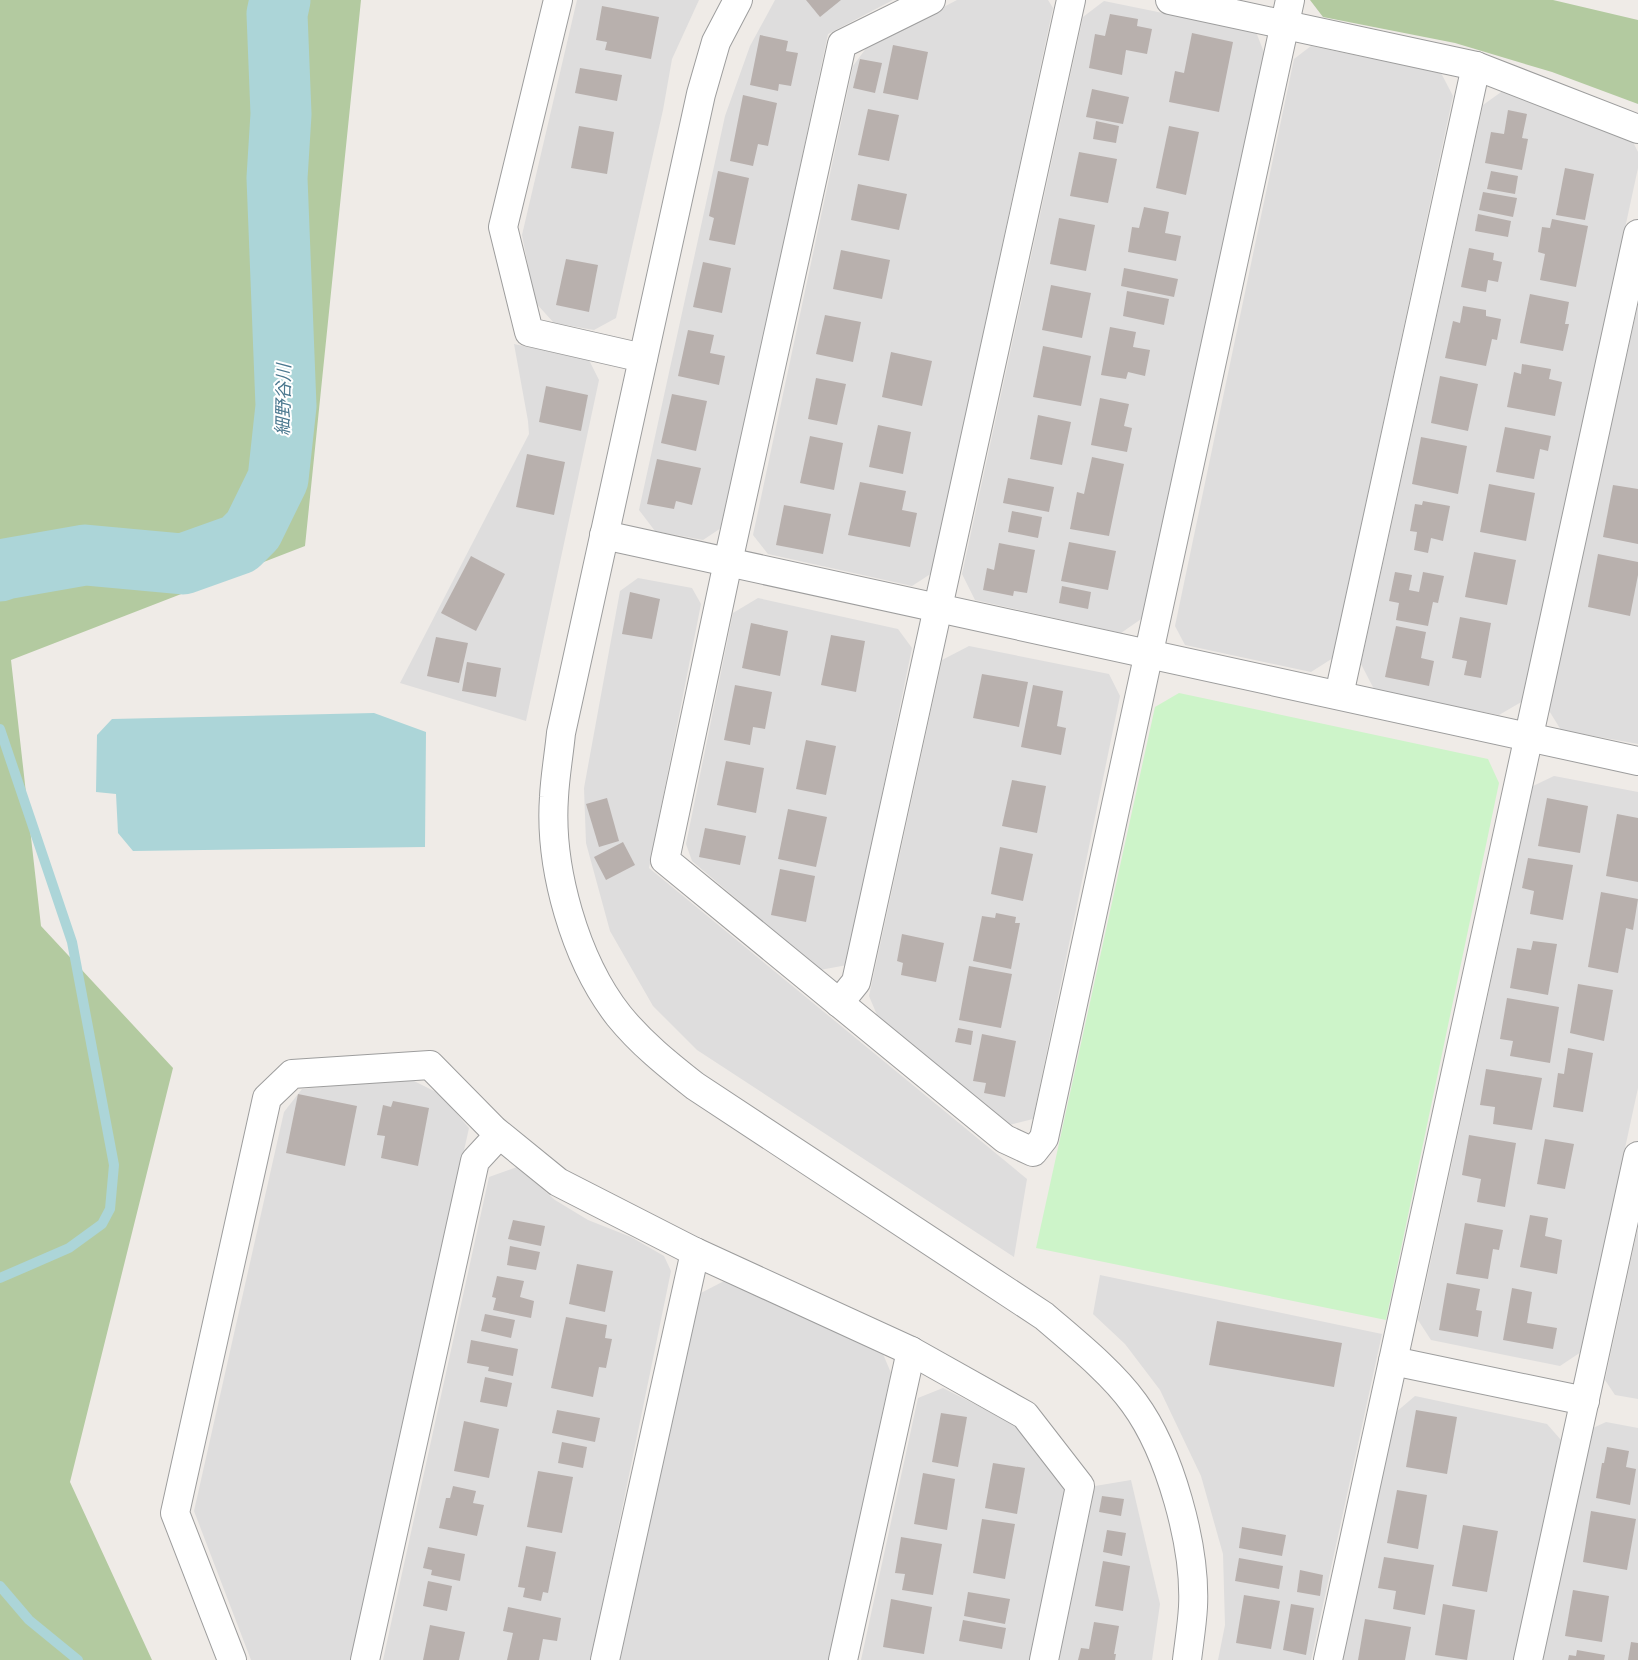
<svg xmlns="http://www.w3.org/2000/svg" width="1638" height="1660" font-family="'Work Sans','Noto Sans JP',sans-serif">
<style>
.residential{fill:#dedddd}
.forest{fill:#b3caa0}
.park{fill:#cdf4c9}
.water{fill:#acd5d8}
.lines{fill:none;stroke-linecap:round;stroke-linejoin:round}
.stream{stroke:#acd5d8;stroke-width:10}
.river{stroke:#acd5d8;stroke-width:61}
.building{fill:#b8b0ad}
.minor-casing{stroke:#9d9d9d;stroke-width:30}
.tertiary-casing{stroke:#9d9d9d;stroke-width:30}
.minor{stroke:#fff;stroke-width:28}
.tertiary{stroke:#fff;stroke-width:28}
.labels{text-anchor:middle;dominant-baseline:central;stroke-width:4;stroke-linejoin:round;paint-order:stroke}
.water-label{font-size:18px;font-style:italic;fill:#4c7990;stroke:#fff}
</style>
<rect width="100%" height="100%" fill="#efebe7"/>
<!-- residential -->
<g class="residential">
<path d="M 577,0 L 699,0 L 672,59 L 663,110 L 616,318 L 594,330 L 554,323 L 535,302 L 522,235 Z"/>
<path d="M 775,0 L 893,0 L 828,34 L 724,526 L 703,540 L 655,531 L 639,510 L 725,116 L 750,46 Z"/>
<path d="M 957,0 L 1048,0 L 1053,8 L 932,573 L 912,586 L 768,554 L 753,535 L 853,66 L 867,47 Z"/>
<path d="M 1104,1 L 1256,32 L 1265,55 L 1144,617 L 1121,633 L 975,600 L 962,574 L 1083,17 Z"/>
<path d="M 1311,46 L 1441,73 L 1453,96 L 1333,658 L 1311,672 L 1185,645 L 1175,626 L 1294,59 Z"/>
<path d="M 1504,90 L 1629,134 L 1638,152 L 1638,168 L 1523,701 L 1499,715 L 1375,691 L 1361,664 L 1483,105 Z"/>
<path d="M 1638,304 L 1638,744 L 1561,730 L 1548,709 Z"/>
<path d="M 514,344 L 589,360 L 599,380 L 526,721 L 400,683 L 529,434 L 528,421 Z"/>
<path d="M 638,578 L 692,588 L 701,604 L 649,868 L 1027,1179 L 1014,1257 L 697,1050 L 653,1006 L 610,931 L 586,843 L 584,788 L 620,591 Z"/>
<path d="M 758,598 L 898,629 L 912,648 L 847,965 L 820,970 L 692,861 L 686,844 L 733,613 Z"/>
<path d="M 969,646 L 1109,674 L 1120,696 L 1033,1119 L 1009,1125 L 877,1015 L 869,996 L 942,660 Z"/>
<path d="M 1554,776 L 1638,792 L 1638,1088 L 1581,1352 L 1560,1366 L 1431,1340 L 1418,1320 L 1533,786 Z"/>
<path d="M 408,1078 L 440,1094 L 469,1128 L 351,1660 L 251,1660 L 194,1511 L 284,1112 L 302,1089 Z"/>
<path d="M 517,1167 L 555,1200 L 588,1220 L 631,1237 L 664,1256 L 671,1271 L 591,1660 L 383,1660 L 489,1177 Z"/>
<path d="M 1638,1227 L 1638,1399 L 1615,1395 L 1605,1380 Z"/>
<path d="M 1100,1275 L 1382,1334 L 1311,1660 L 1218,1660 L 1225,1625 L 1223,1554 L 1201,1476 L 1160,1390 L 1125,1344 L 1093,1314 Z"/>
<path d="M 726,1280 L 883,1354 L 891,1373 L 829,1660 L 620,1660 L 699,1294 Z"/>
<path d="M 943,1388 L 1018,1426 L 1067,1492 L 1031,1660 L 861,1660 L 918,1398 Z"/>
<path d="M 1415,1396 L 1547,1424 L 1561,1440 L 1514,1660 L 1342,1660 L 1395,1413 Z"/>
<path d="M 1606,1422 L 1638,1428 L 1638,1660 L 1543,1660 L 1593,1428 Z"/>
<path d="M 1131,1480 L 1160,1604 L 1152,1660 L 1059,1660 L 1095,1486 Z"/>
</g>
<!-- forest -->
<g class="forest">
<path d="M 0,0 L 361,0 L 305,546 L 11,660 L 41,926 L 173,1068 L 70,1482 L 152,1660 L 0,1660 Z"/>
<path d="M 1310,0 L 1553,0 L 1638,20 L 1638,104 L 1552,72 L 1455,43 L 1323,17 Z"/>
</g>
<!-- park -->
<path class="park" d="M 1179,693 L 1488,759 L 1499,783 L 1386,1320 L 1036,1248 L 1155,707 Z"/>
<!-- water -->
<path class="water" d="M 374,713 L 426,732 L 425,847 L 133,851 L 118,833 L 116,794 L 96,792 L 97,735 L 112,719 Z"/>
<g class="lines">
<!-- stream -->
<g class="stream">
<path d="M 0,729 L 72,942 L 114,1165 L 110,1209 L 102,1224 L 69,1248 L 0,1278"/>
<path d="M 0,1586 L 29,1620 L 78,1660"/>
</g>
<!-- river -->
<path class="river" d="M 0,571 L 5,569 L 85,555 L 183,564 L 239,544 L 253,530 L 278,479 L 286,406 L 277,178 L 281,114 L 277,14 L 280,0"/>
</g>
<!-- building -->
<g class="building">
<path d="M 806,0 L 841,0 L 820,17 Z"/>
<path d="M 602,6 L 659,17 L 651,59 L 605,50 L 607,42 L 596,40 Z"/>
<path d="M 1110,14 L 1138,19 L 1137,26 L 1152,29 L 1147,54 L 1126,50 L 1122,75 L 1089,68 L 1095,34 L 1105,36 Z"/>
<path d="M 1192,33 L 1233,42 L 1219,112 L 1169,102 L 1175,71 L 1184,73 Z"/>
<path d="M 760,35 L 788,41 L 786,51 L 798,53 L 791,86 L 779,84 L 778,91 L 750,85 Z"/>
<path d="M 893,45 L 928,52 L 918,100 L 883,93 Z"/>
<path d="M 860,59 L 882,63 L 875,93 L 853,88 Z"/>
<path d="M 580,68 L 622,75 L 617,101 L 575,93 Z"/>
<path d="M 1092,89 L 1129,97 L 1123,124 L 1086,117 Z"/>
<path d="M 743,95 L 777,103 L 768,146 L 758,144 L 753,166 L 730,161 Z"/>
<path d="M 868,109 L 899,115 L 889,161 L 858,155 Z"/>
<path d="M 1508,110 L 1527,114 L 1522,138 L 1528,139 L 1522,170 L 1485,163 L 1491,132 L 1504,134 Z"/>
<path d="M 1096,121 L 1119,126 L 1116,143 L 1093,139 Z"/>
<path d="M 579,126 L 614,132 L 607,174 L 571,168 Z"/>
<path d="M 1169,126 L 1199,132 L 1186,195 L 1156,188 Z"/>
<path d="M 1079,152 L 1117,159 L 1108,203 L 1070,196 Z"/>
<path d="M 1565,168 L 1594,174 L 1585,220 L 1556,215 Z"/>
<path d="M 718,171 L 749,178 L 735,245 L 709,240 L 714,218 L 709,216 Z"/>
<path d="M 1491,171 L 1518,176 L 1515,194 L 1487,189 Z"/>
<path d="M 858,184 L 907,194 L 899,230 L 851,220 Z"/>
<path d="M 1483,192 L 1517,198 L 1513,217 L 1479,210 Z"/>
<path d="M 1144,207 L 1169,212 L 1165,233 L 1181,236 L 1176,261 L 1128,252 L 1132,227 L 1139,228 Z"/>
<path d="M 1478,214 L 1511,221 L 1508,237 L 1475,231 Z"/>
<path d="M 1059,218 L 1095,225 L 1086,271 L 1050,264 Z"/>
<path d="M 1552,219 L 1588,226 L 1576,287 L 1540,280 L 1545,254 L 1538,252 L 1542,227 L 1550,228 Z"/>
<path d="M 1469,248 L 1494,253 L 1493,260 L 1502,262 L 1498,282 L 1488,280 L 1486,292 L 1461,287 Z"/>
<path d="M 841,250 L 890,260 L 882,299 L 833,289 Z"/>
<path d="M 566,259 L 598,265 L 589,312 L 556,305 Z"/>
<path d="M 703,262 L 731,268 L 722,313 L 693,307 Z"/>
<path d="M 1124,268 L 1178,279 L 1174,297 L 1121,286 Z"/>
<path d="M 1051,285 L 1091,293 L 1082,338 L 1042,330 Z"/>
<path d="M 1127,291 L 1169,299 L 1164,325 L 1123,316 Z"/>
<path d="M 1530,294 L 1569,302 L 1565,324 L 1569,324 L 1563,351 L 1520,343 Z"/>
<path d="M 1463,306 L 1486,310 L 1486,316 L 1501,319 L 1497,340 L 1492,339 L 1486,366 L 1445,358 L 1453,321 L 1460,323 Z"/>
<path d="M 825,315 L 861,322 L 853,362 L 816,354 Z"/>
<path d="M 1110,327 L 1136,332 L 1133,347 L 1150,350 L 1145,376 L 1128,372 L 1126,379 L 1101,375 Z"/>
<path d="M 688,330 L 714,335 L 710,353 L 725,356 L 719,385 L 678,376 Z"/>
<path d="M 1043,346 L 1091,356 L 1081,406 L 1033,397 Z"/>
<path d="M 891,352 L 932,361 L 922,406 L 882,397 Z"/>
<path d="M 1522,364 L 1551,369 L 1549,379 L 1562,382 L 1555,416 L 1507,407 L 1514,372 L 1521,374 Z"/>
<path d="M 1440,376 L 1478,384 L 1468,431 L 1431,423 Z"/>
<path d="M 816,378 L 846,384 L 837,425 L 808,419 Z"/>
<path d="M 546,386 L 588,395 L 581,431 L 539,422 Z"/>
<path d="M 672,394 L 707,401 L 696,451 L 661,443 Z"/>
<path d="M 1100,398 L 1129,404 L 1124,426 L 1132,428 L 1127,452 L 1091,445 Z"/>
<path d="M 1038,415 L 1071,422 L 1062,465 L 1030,459 Z"/>
<path d="M 878,425 L 911,432 L 903,474 L 869,467 Z"/>
<path d="M 1505,427 L 1551,436 L 1548,451 L 1540,449 L 1534,479 L 1496,472 Z"/>
<path d="M 810,436 L 843,443 L 834,490 L 800,483 Z"/>
<path d="M 1421,437 L 1467,446 L 1458,494 L 1412,484 Z"/>
<path d="M 527,454 L 565,462 L 554,515 L 516,507 Z"/>
<path d="M 1092,457 L 1124,464 L 1109,536 L 1070,529 L 1077,492 L 1084,494 Z"/>
<path d="M 657,459 L 701,468 L 692,505 L 676,501 L 674,509 L 647,504 Z"/>
<path d="M 1008,478 L 1054,487 L 1049,512 L 1003,503 Z"/>
<path d="M 860,482 L 906,491 L 902,510 L 917,513 L 910,547 L 848,535 Z"/>
<path d="M 1489,484 L 1535,493 L 1526,541 L 1480,532 Z"/>
<path d="M 1613,485 L 1638,489 L 1638,544 L 1603,537 Z"/>
<path d="M 1423,501 L 1450,506 L 1443,541 L 1431,538 L 1428,553 L 1414,550 L 1417,532 L 1410,531 L 1415,504 L 1422,505 Z"/>
<path d="M 784,505 L 831,514 L 823,554 L 776,545 Z"/>
<path d="M 1012,511 L 1042,517 L 1038,538 L 1008,532 Z"/>
<path d="M 1069,542 L 1116,551 L 1108,590 L 1061,581 Z"/>
<path d="M 999,543 L 1035,550 L 1027,593 L 1014,591 L 1013,596 L 983,590 L 987,568 L 994,570 Z"/>
<path d="M 1474,552 L 1516,560 L 1507,605 L 1465,597 Z"/>
<path d="M 1598,554 L 1638,562 L 1638,575 L 1630,616 L 1588,607 Z"/>
<path d="M 471,556 L 505,574 L 476,631 L 441,613 Z"/>
<path d="M 1395,572 L 1412,575 L 1409,590 L 1419,592 L 1423,572 L 1444,576 L 1438,603 L 1433,602 L 1428,626 L 1396,620 L 1399,603 L 1389,601 Z"/>
<path d="M 1062,586 L 1091,592 L 1088,609 L 1059,603 Z"/>
<path d="M 630,592 L 660,599 L 652,639 L 622,634 Z"/>
<path d="M 1460,617 L 1491,623 L 1481,678 L 1464,675 L 1467,661 L 1452,658 Z"/>
<path d="M 751,623 L 788,631 L 780,676 L 742,668 Z"/>
<path d="M 1396,626 L 1426,632 L 1421,658 L 1434,661 L 1429,686 L 1385,677 Z"/>
<path d="M 831,635 L 865,641 L 856,692 L 821,685 Z"/>
<path d="M 436,637 L 468,643 L 459,683 L 427,676 Z"/>
<path d="M 467,662 L 501,668 L 496,697 L 462,691 Z"/>
<path d="M 982,674 L 1028,682 L 1019,727 L 973,718 Z"/>
<path d="M 735,685 L 772,692 L 765,729 L 753,727 L 750,745 L 724,740 Z"/>
<path d="M 1033,685 L 1063,691 L 1057,726 L 1066,728 L 1061,755 L 1021,747 Z"/>
<path d="M 806,740 L 836,746 L 826,795 L 796,789 Z"/>
<path d="M 726,761 L 764,768 L 756,813 L 717,805 Z"/>
<path d="M 1012,780 L 1046,786 L 1037,833 L 1002,826 Z"/>
<path d="M 607,798 L 619,841 L 599,847 L 586,804 Z"/>
<path d="M 1547,798 L 1588,806 L 1580,853 L 1538,846 Z"/>
<path d="M 788,809 L 827,817 L 816,867 L 778,859 Z"/>
<path d="M 1617,814 L 1638,818 L 1638,882 L 1606,876 Z"/>
<path d="M 705,828 L 746,836 L 740,865 L 699,857 Z"/>
<path d="M 623,842 L 635,865 L 606,880 L 594,857 Z"/>
<path d="M 1000,847 L 1033,854 L 1023,901 L 991,894 Z"/>
<path d="M 1528,858 L 1573,865 L 1563,920 L 1530,914 L 1534,891 L 1522,888 Z"/>
<path d="M 780,869 L 815,876 L 806,922 L 771,915 Z"/>
<path d="M 1601,892 L 1638,899 L 1633,930 L 1626,928 L 1618,973 L 1588,967 Z"/>
<path d="M 996,913 L 1016,917 L 1015,923 L 1020,923 L 1011,969 L 973,961 L 982,916 L 995,918 Z"/>
<path d="M 902,934 L 944,943 L 936,982 L 901,975 L 903,963 L 897,961 Z"/>
<path d="M 1533,941 L 1557,944 L 1548,995 L 1510,988 L 1517,948 L 1531,950 Z"/>
<path d="M 969,966 L 1012,974 L 1001,1028 L 959,1020 Z"/>
<path d="M 1578,984 L 1613,990 L 1604,1041 L 1570,1033 Z"/>
<path d="M 1507,998 L 1559,1007 L 1550,1063 L 1510,1056 L 1513,1041 L 1500,1039 Z"/>
<path d="M 958,1028 L 973,1031 L 971,1045 L 955,1042 Z"/>
<path d="M 982,1034 L 1016,1041 L 1005,1097 L 984,1093 L 986,1083 L 973,1081 Z"/>
<path d="M 1568,1048 L 1593,1053 L 1583,1112 L 1553,1107 L 1558,1073 L 1564,1074 Z"/>
<path d="M 1486,1069 L 1542,1078 L 1532,1130 L 1493,1124 L 1495,1107 L 1480,1105 Z"/>
<path d="M 298,1094 L 357,1106 L 345,1166 L 286,1153 Z"/>
<path d="M 393,1101 L 429,1108 L 418,1166 L 381,1158 L 385,1136 L 377,1135 L 383,1105 L 391,1107 Z"/>
<path d="M 1469,1135 L 1516,1143 L 1505,1207 L 1477,1202 L 1481,1179 L 1462,1175 Z"/>
<path d="M 1545,1139 L 1574,1144 L 1565,1189 L 1537,1184 Z"/>
<path d="M 1530,1215 L 1548,1218 L 1545,1236 L 1562,1240 L 1557,1274 L 1520,1267 Z"/>
<path d="M 513,1220 L 545,1226 L 541,1246 L 508,1239 Z"/>
<path d="M 1465,1223 L 1503,1230 L 1499,1250 L 1493,1249 L 1488,1279 L 1456,1274 Z"/>
<path d="M 510,1246 L 540,1252 L 536,1270 L 507,1265 Z"/>
<path d="M 577,1264 L 613,1271 L 605,1312 L 569,1304 Z"/>
<path d="M 497,1276 L 524,1281 L 520,1297 L 534,1301 L 531,1318 L 493,1310 L 496,1298 L 492,1297 Z"/>
<path d="M 1447,1283 L 1480,1289 L 1476,1310 L 1482,1311 L 1478,1337 L 1439,1330 Z"/>
<path d="M 1512,1288 L 1532,1292 L 1527,1323 L 1557,1328 L 1553,1349 L 1503,1340 Z"/>
<path d="M 485,1314 L 515,1320 L 511,1338 L 481,1331 Z"/>
<path d="M 566,1317 L 607,1325 L 605,1338 L 612,1339 L 606,1368 L 599,1367 L 593,1397 L 551,1388 Z"/>
<path d="M 1217,1321 L 1342,1343 L 1334,1387 L 1209,1365 Z"/>
<path d="M 471,1340 L 518,1349 L 513,1376 L 488,1371 L 489,1367 L 467,1363 Z"/>
<path d="M 485,1377 L 512,1383 L 507,1407 L 480,1402 Z"/>
<path d="M 557,1410 L 600,1418 L 595,1442 L 552,1433 Z"/>
<path d="M 1416,1410 L 1457,1417 L 1447,1474 L 1406,1467 Z"/>
<path d="M 941,1413 L 967,1417 L 958,1467 L 932,1462 Z"/>
<path d="M 464,1421 L 499,1429 L 489,1478 L 454,1471 Z"/>
<path d="M 562,1442 L 587,1447 L 583,1468 L 558,1463 Z"/>
<path d="M 1607,1447 L 1629,1451 L 1626,1467 L 1636,1469 L 1630,1505 L 1596,1498 L 1602,1463 L 1604,1463 Z"/>
<path d="M 993,1463 L 1025,1468 L 1017,1514 L 985,1508 Z"/>
<path d="M 538,1471 L 573,1477 L 562,1533 L 527,1527 Z"/>
<path d="M 923,1473 L 955,1479 L 947,1530 L 914,1524 Z"/>
<path d="M 453,1486 L 476,1491 L 473,1503 L 484,1505 L 477,1536 L 439,1528 L 446,1498 L 450,1498 Z"/>
<path d="M 1397,1490 L 1427,1495 L 1418,1549 L 1387,1543 Z"/>
<path d="M 1102,1496 L 1124,1499 L 1121,1516 L 1099,1512 Z"/>
<path d="M 1591,1511 L 1636,1519 L 1627,1570 L 1583,1562 Z"/>
<path d="M 982,1519 L 1015,1524 L 1005,1579 L 973,1573 Z"/>
<path d="M 1463,1525 L 1498,1531 L 1487,1592 L 1452,1586 Z"/>
<path d="M 1242,1527 L 1286,1535 L 1282,1556 L 1239,1548 Z"/>
<path d="M 1107,1530 L 1126,1533 L 1122,1556 L 1103,1552 Z"/>
<path d="M 901,1537 L 942,1544 L 933,1595 L 902,1590 L 905,1574 L 895,1573 Z"/>
<path d="M 526,1546 L 556,1552 L 548,1593 L 543,1592 L 541,1601 L 523,1597 L 525,1588 L 518,1587 Z"/>
<path d="M 428,1547 L 465,1554 L 460,1581 L 431,1575 L 432,1570 L 423,1568 Z"/>
<path d="M 1384,1557 L 1434,1565 L 1425,1615 L 1393,1609 L 1396,1591 L 1378,1588 Z"/>
<path d="M 1239,1558 L 1283,1566 L 1279,1589 L 1235,1581 Z"/>
<path d="M 1103,1561 L 1130,1566 L 1123,1611 L 1095,1606 Z"/>
<path d="M 1300,1570 L 1323,1575 L 1320,1596 L 1297,1592 Z"/>
<path d="M 428,1581 L 452,1586 L 447,1611 L 423,1606 Z"/>
<path d="M 1573,1590 L 1609,1596 L 1602,1642 L 1565,1636 Z"/>
<path d="M 968,1592 L 1010,1599 L 1005,1624 L 964,1616 Z"/>
<path d="M 1244,1595 L 1280,1601 L 1271,1649 L 1236,1643 Z"/>
<path d="M 891,1599 L 932,1607 L 924,1654 L 883,1647 Z"/>
<path d="M 1291,1604 L 1314,1608 L 1306,1655 L 1283,1650 Z"/>
<path d="M 1443,1604 L 1475,1610 L 1467,1660 L 1435,1655 Z"/>
<path d="M 508,1607 L 561,1618 L 557,1641 L 543,1639 L 539,1660 L 507,1660 L 513,1633 L 503,1631 Z"/>
<path d="M 1365,1619 L 1411,1627 L 1405,1660 L 1358,1660 Z"/>
<path d="M 963,1620 L 1006,1628 L 1002,1649 L 959,1641 Z"/>
<path d="M 1094,1622 L 1119,1626 L 1114,1654 L 1116,1654 L 1115,1660 L 1078,1660 L 1081,1648 L 1089,1649 Z"/>
<path d="M 430,1625 L 465,1632 L 459,1660 L 423,1660 Z"/>
<path d="M 1631,1642 L 1638,1643 L 1638,1660 L 1628,1660 Z"/>
<path d="M 1577,1650 L 1605,1655 L 1604,1660 L 1568,1660 L 1569,1655 L 1576,1656 Z"/>
</g>
<g class="lines">
<defs>
<g id="minor">
<path d="M 558,0 L 503,227 L 529,332 L 643,358"/>
<path d="M 931,0 L 842,44 L 728,562 L 665,860 L 1005,1139 L 1033,1152 L 1044,1138 L 1290,0"/>
<path d="M 1170,0 L 1476,66 L 1638,129"/>
<path d="M 604,535 L 1638,761"/>
<path d="M 1339,695 L 1476,66"/>
<path d="M 839,1003 L 856,982 L 1071,0"/>
<path d="M 1393,1361 L 1585,1401"/>
<path d="M 232,1660 L 175,1513 L 267,1098 L 292,1074 L 430,1065 L 494,1130 L 558,1182 L 695,1252 L 911,1351 L 1025,1415 L 1080,1486 L 1044,1660"/>
<path d="M 365,1660 L 475,1161 L 499,1135"/>
<path d="M 605,1660 L 695,1252"/>
<path d="M 843,1660 L 911,1351"/>
<path d="M 1328,1660 L 1638,234"/>
<path d="M 1528,1660 L 1638,1156"/>
</g>
<path id="tertiary" d="M 738,0 L 716,42 L 701,94 L 561,733 C 559,754 555,776 554,797 C 549,868 575,960 619,1016 C 641,1043 667,1064 695,1086 L 1044,1316 C 1073,1341 1112,1372 1134,1403 C 1170,1452 1196,1546 1193,1607 C 1192,1625 1189,1643 1187,1660"/>
</defs>
<!-- minor casing -->
<use href="#minor" class="minor-casing"/>
<!-- tertiary casing -->
<use href="#tertiary" class="tertiary-casing"/>
<!-- minor -->
<use href="#minor" class="minor"/>
<!-- tertiary -->
<use href="#tertiary" class="tertiary"/>
</g>
<g class="labels">
<!-- water labels -->
<g class="water-label">
<text transform="translate(283 400) rotate(-89)">細野谷川</text>
</g>
</g>
</svg>
